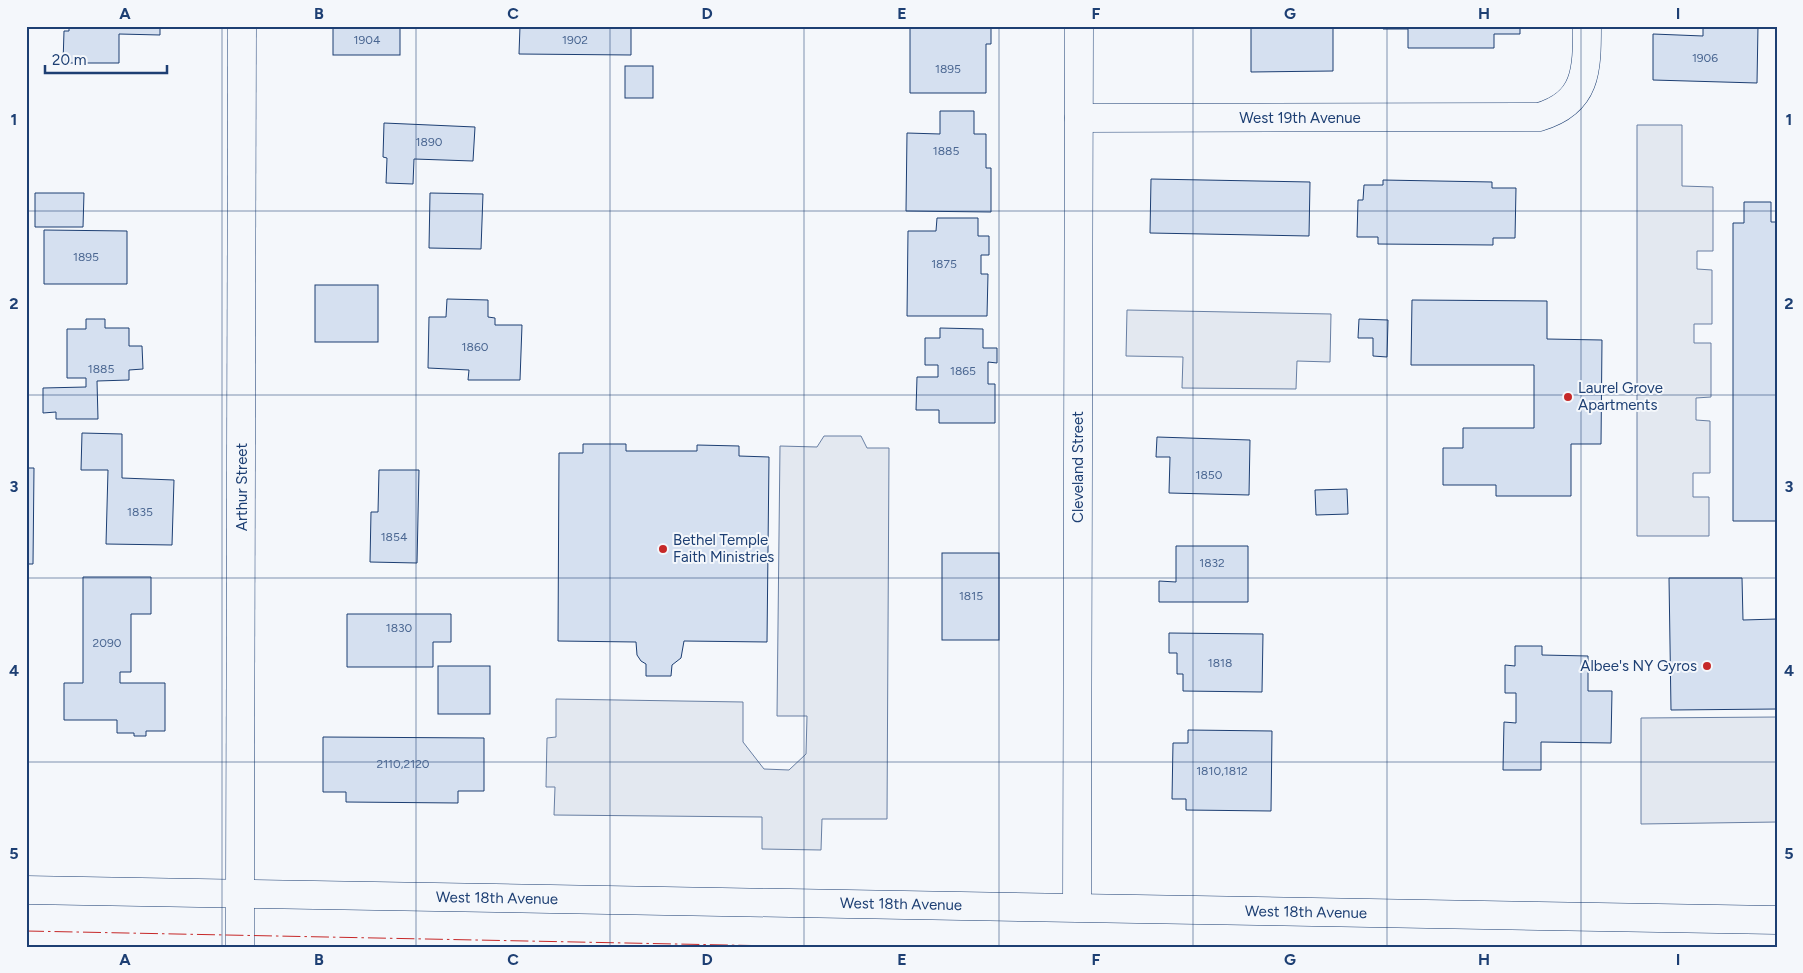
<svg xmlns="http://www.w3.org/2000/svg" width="1803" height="973" font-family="Figtree,sans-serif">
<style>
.parking{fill:#e3e8f0;stroke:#687fa3}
.building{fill:#d5e0f0;stroke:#1d3f73}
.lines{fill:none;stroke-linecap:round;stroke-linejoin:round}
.street-casing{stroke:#1d3f73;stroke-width:29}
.secondary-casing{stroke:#1d3f73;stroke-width:29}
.street{stroke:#f4f7fb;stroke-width:28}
.secondary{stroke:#f4f7fb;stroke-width:28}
.power{stroke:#c62828;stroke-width:1;stroke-dasharray:18 4 2.5 4;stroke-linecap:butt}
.grid{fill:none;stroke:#1d3f73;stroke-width:1;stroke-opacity:0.55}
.poi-dot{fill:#c62828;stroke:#f4f7fb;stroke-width:2}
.labels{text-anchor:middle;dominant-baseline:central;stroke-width:4;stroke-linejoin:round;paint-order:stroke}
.number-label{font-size:12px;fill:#4b6792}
.street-label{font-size:15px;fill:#1d3f73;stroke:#f4f7fb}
.poi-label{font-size:15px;fill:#1d3f73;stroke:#f4f7fb;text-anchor:start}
.neatline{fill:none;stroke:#1d3f73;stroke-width:2}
.grid-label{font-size:16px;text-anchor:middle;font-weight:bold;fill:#1d3f73}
</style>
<rect width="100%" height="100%" fill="#f4f7fb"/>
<!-- parking -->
<g class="parking">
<path d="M 1637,125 L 1682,125 L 1682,186 L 1713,187 L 1713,251 L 1697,251 L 1697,269 L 1712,270 L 1712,324 L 1694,324 L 1694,343 L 1711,343 L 1711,397 L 1696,398 L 1696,420 L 1710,421 L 1710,473 L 1693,473 L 1693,497 L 1709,497 L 1709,536 L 1637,536 Z"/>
<path d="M 1127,310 L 1331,314 L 1330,362 L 1297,361 L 1296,389 L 1182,388 L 1183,357 L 1126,356 Z"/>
<path d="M 824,436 L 861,436 L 867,448 L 889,448 L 887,819 L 822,819 L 821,850 L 762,849 L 762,817 L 554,815 L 555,787 L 546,787 L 547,738 L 556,737 L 556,699 L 743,702 L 743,742 L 764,769 L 789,770 L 806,754 L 807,716 L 777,716 L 780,446 L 817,447 Z"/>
<path d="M 1777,717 L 1777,822 L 1641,824 L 1641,718 Z"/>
</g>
<!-- building -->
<g class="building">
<path d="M 69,26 L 160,26 L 160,35 L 119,34 L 119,63 L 63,63 L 64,31 L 69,31 Z"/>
<rect x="333" y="26" width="67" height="29"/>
<path d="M 520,26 L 631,26 L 631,55 L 519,54 Z"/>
<path d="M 910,26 L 991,26 L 991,44 L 986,44 L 986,93 L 910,93 Z"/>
<path d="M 1251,26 L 1333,26 L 1333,71 L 1251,72 Z"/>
<path d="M 1383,26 L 1520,26 L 1520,34 L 1494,34 L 1494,48 L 1408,48 L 1408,29 L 1383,29 Z"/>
<path d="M 1703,26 L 1758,26 L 1757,83 L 1653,80 L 1653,34 L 1703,36 Z"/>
<rect x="625" y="66" width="28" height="32"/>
<path d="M 940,111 L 974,111 L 974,134 L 986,134 L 986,168 L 991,168 L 991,212 L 906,211 L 907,133 L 940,134 Z"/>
<path d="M 384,123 L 475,127 L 473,161 L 414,159 L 413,184 L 386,183 L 387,158 L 383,157 Z"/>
<path d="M 1151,179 L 1310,182 L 1309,236 L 1150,233 Z"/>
<path d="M 1383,180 L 1492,182 L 1492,188 L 1516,188 L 1515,238 L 1493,238 L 1493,245 L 1378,244 L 1378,237 L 1357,237 L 1358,200 L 1363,200 L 1364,185 L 1383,185 Z"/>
<path d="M 35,193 L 84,193 L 83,227 L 35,227 Z"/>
<path d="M 430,193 L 483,194 L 481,249 L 429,248 Z"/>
<path d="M 1744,202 L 1771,202 L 1771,222 L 1777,222 L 1777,521 L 1733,521 L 1733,223 L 1744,223 Z"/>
<path d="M 937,218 L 978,218 L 978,236 L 989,236 L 989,255 L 981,255 L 981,274 L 988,274 L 987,316 L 907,316 L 908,231 L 936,231 Z"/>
<path d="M 44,230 L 127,231 L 127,284 L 44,284 Z"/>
<rect x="315" y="285" width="63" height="57"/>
<path d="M 447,299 L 488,300 L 488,317 L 495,318 L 495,325 L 522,325 L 520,380 L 468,380 L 469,370 L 428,368 L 429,317 L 446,317 Z"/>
<path d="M 1412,300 L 1547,301 L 1547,339 L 1602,340 L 1601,444 L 1571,444 L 1571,496 L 1496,496 L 1496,485 L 1443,485 L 1443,448 L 1463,448 L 1463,428 L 1534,428 L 1534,365 L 1411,365 Z"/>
<path d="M 86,319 L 105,319 L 105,328 L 129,328 L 129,346 L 142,346 L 143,369 L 129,370 L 129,380 L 97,381 L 98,419 L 56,419 L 56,412 L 43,413 L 43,388 L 86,387 L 86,378 L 67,378 L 67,329 L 86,329 Z"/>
<path d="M 1359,319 L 1388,320 L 1387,357 L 1373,356 L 1373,338 L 1358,338 Z"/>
<path d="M 940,328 L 983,329 L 983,348 L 997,348 L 997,363 L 988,362 L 988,384 L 995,384 L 995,423 L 939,423 L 939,410 L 916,410 L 917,377 L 938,377 L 938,365 L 925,365 L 925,338 L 940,338 Z"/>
<path d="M 82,433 L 122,434 L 122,478 L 174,480 L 172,545 L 106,544 L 108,470 L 81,470 Z"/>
<path d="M 1157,437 L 1250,440 L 1249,495 L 1169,493 L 1170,457 L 1156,457 Z"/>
<path d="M 583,444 L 626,444 L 626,451 L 697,451 L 697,445 L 739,446 L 739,456 L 769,457 L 767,642 L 684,641 L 681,658 L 672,665 L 671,676 L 646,676 L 646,664 L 641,661 L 637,655 L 636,642 L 558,641 L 559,453 L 583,453 Z"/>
<path d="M 26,468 L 34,468 L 33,564 L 26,564 Z"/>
<path d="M 379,470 L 419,470 L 417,563 L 370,562 L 371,512 L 378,512 Z"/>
<path d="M 1347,489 L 1348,514 L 1316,515 L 1315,490 Z"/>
<path d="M 1176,546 L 1248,546 L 1248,602 L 1159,602 L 1159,581 L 1176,582 Z"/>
<rect x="942" y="553" width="57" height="87"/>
<path d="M 83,577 L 151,577 L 151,614 L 131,614 L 131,672 L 120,672 L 120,683 L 165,683 L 165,731 L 146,731 L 146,736 L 134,736 L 134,733 L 117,733 L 117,720 L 64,720 L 64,683 L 83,683 Z"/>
<path d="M 1669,578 L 1742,578 L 1743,620 L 1777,619 L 1777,709 L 1671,710 Z"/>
<path d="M 347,614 L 451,614 L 451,642 L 433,642 L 433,667 L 347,667 Z"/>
<path d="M 1169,633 L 1263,634 L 1262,692 L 1183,691 L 1183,674 L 1177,674 L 1177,653 L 1169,653 Z"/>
<path d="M 1515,646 L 1542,646 L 1542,655 L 1588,656 L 1588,691 L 1612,691 L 1611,743 L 1541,742 L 1541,770 L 1503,770 L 1504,722 L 1516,723 L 1516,693 L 1505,693 L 1505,665 L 1515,666 Z"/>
<rect x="438" y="666" width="52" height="48"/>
<path d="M 1188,730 L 1272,731 L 1271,811 L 1186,810 L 1186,799 L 1172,799 L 1173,743 L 1188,743 Z"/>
<path d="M 323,737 L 484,738 L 484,791 L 458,791 L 458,803 L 346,802 L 346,792 L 323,792 Z"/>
</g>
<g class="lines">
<defs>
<g id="street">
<path d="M 1079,118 L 1539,117 C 1587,103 1587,70 1587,26"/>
<path d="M 240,895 L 242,26"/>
<path d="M 1077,907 L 1079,26"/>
</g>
<g id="secondary">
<path d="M 26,890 L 1777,920"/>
<path d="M 240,947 L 240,895"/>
</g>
</defs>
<!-- street casing -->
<use href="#street" class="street-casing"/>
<!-- secondary casing -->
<use href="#secondary" class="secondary-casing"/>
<!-- street -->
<use href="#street" class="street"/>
<!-- secondary -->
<use href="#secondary" class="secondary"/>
<!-- power -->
<path class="power" d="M 26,931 L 826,947"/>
</g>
<!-- grid -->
<path class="grid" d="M 222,26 L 222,947M 416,26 L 416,947M 610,26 L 610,947M 804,26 L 804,947M 999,26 L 999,947M 1193,26 L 1193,947M 1387,26 L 1387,947M 1581,26 L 1581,947M 26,211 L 1777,211M 26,395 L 1777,395M 26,578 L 1777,578M 26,762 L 1777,762"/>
<!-- markers -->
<g class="poi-dot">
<circle cx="1568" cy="397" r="5"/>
<circle cx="663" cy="549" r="5"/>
<circle cx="1707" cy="666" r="5"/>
</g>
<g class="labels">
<!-- number labels -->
<g class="number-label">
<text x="367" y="40">1904</text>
<text x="575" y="40">1902</text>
<text x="1705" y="58">1906</text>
<text x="948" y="69">1895</text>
<text x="429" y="142">1890</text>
<text x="946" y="151">1885</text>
<text x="86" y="257">1895</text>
<text x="944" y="264">1875</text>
<text x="475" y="347">1860</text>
<text x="101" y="369">1885</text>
<text x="963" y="371">1865</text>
<text x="1209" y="475">1850</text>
<text x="140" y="512">1835</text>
<text x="394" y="537">1854</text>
<text x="1212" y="563">1832</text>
<text x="971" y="596">1815</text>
<text x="399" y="628">1830</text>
<text x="107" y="643">2090</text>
<text x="1220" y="663">1818</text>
<text x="403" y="764">2110,2120</text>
<text x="1222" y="771">1810,1812</text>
</g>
<!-- street labels -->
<g class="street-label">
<text x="1300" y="118">West 19th Avenue</text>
<text transform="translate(1078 467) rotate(-90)">Cleveland Street</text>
<text transform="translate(242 487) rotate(-90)">Arthur Street</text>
<text transform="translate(497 898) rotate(1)">West 18th Avenue</text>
<text transform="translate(901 904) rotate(1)">West 18th Avenue</text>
<text transform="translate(1306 912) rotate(1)">West 18th Avenue</text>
</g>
<!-- poi labels -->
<g class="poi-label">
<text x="1578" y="388">Laurel Grove<tspan x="1578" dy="17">Apartments</tspan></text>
<text x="673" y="540">Bethel Temple<tspan x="673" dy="17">Faith Ministries</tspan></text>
<text x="1697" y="666" text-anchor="end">Albee's NY Gyros</text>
</g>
</g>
<!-- border -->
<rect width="1803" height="973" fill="none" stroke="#f4f7fb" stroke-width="55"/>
<!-- scale -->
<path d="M45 65v8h122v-8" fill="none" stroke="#1d3f73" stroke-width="2.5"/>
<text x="52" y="65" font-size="15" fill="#1d3f73" stroke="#f4f7fb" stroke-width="4" paint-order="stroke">20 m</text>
<rect x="28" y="28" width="1748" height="918" class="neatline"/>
<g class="grid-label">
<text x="125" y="19">A</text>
<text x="319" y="19">B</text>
<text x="513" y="19">C</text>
<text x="707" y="19">D</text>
<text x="902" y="19">E</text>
<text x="1096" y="19">F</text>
<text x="1290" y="19">G</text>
<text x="1484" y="19">H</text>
<text x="1678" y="19">I</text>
<text x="14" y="125">1</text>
<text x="1789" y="125">1</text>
<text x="14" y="309">2</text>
<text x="1789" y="309">2</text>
<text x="14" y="492">3</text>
<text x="1789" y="492">3</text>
<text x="14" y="676">4</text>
<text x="1789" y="676">4</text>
<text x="14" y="859">5</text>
<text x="1789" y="859">5</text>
<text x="125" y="965">A</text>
<text x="319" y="965">B</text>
<text x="513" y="965">C</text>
<text x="707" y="965">D</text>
<text x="902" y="965">E</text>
<text x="1096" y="965">F</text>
<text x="1290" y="965">G</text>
<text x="1484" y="965">H</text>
<text x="1678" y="965">I</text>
</g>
</svg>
